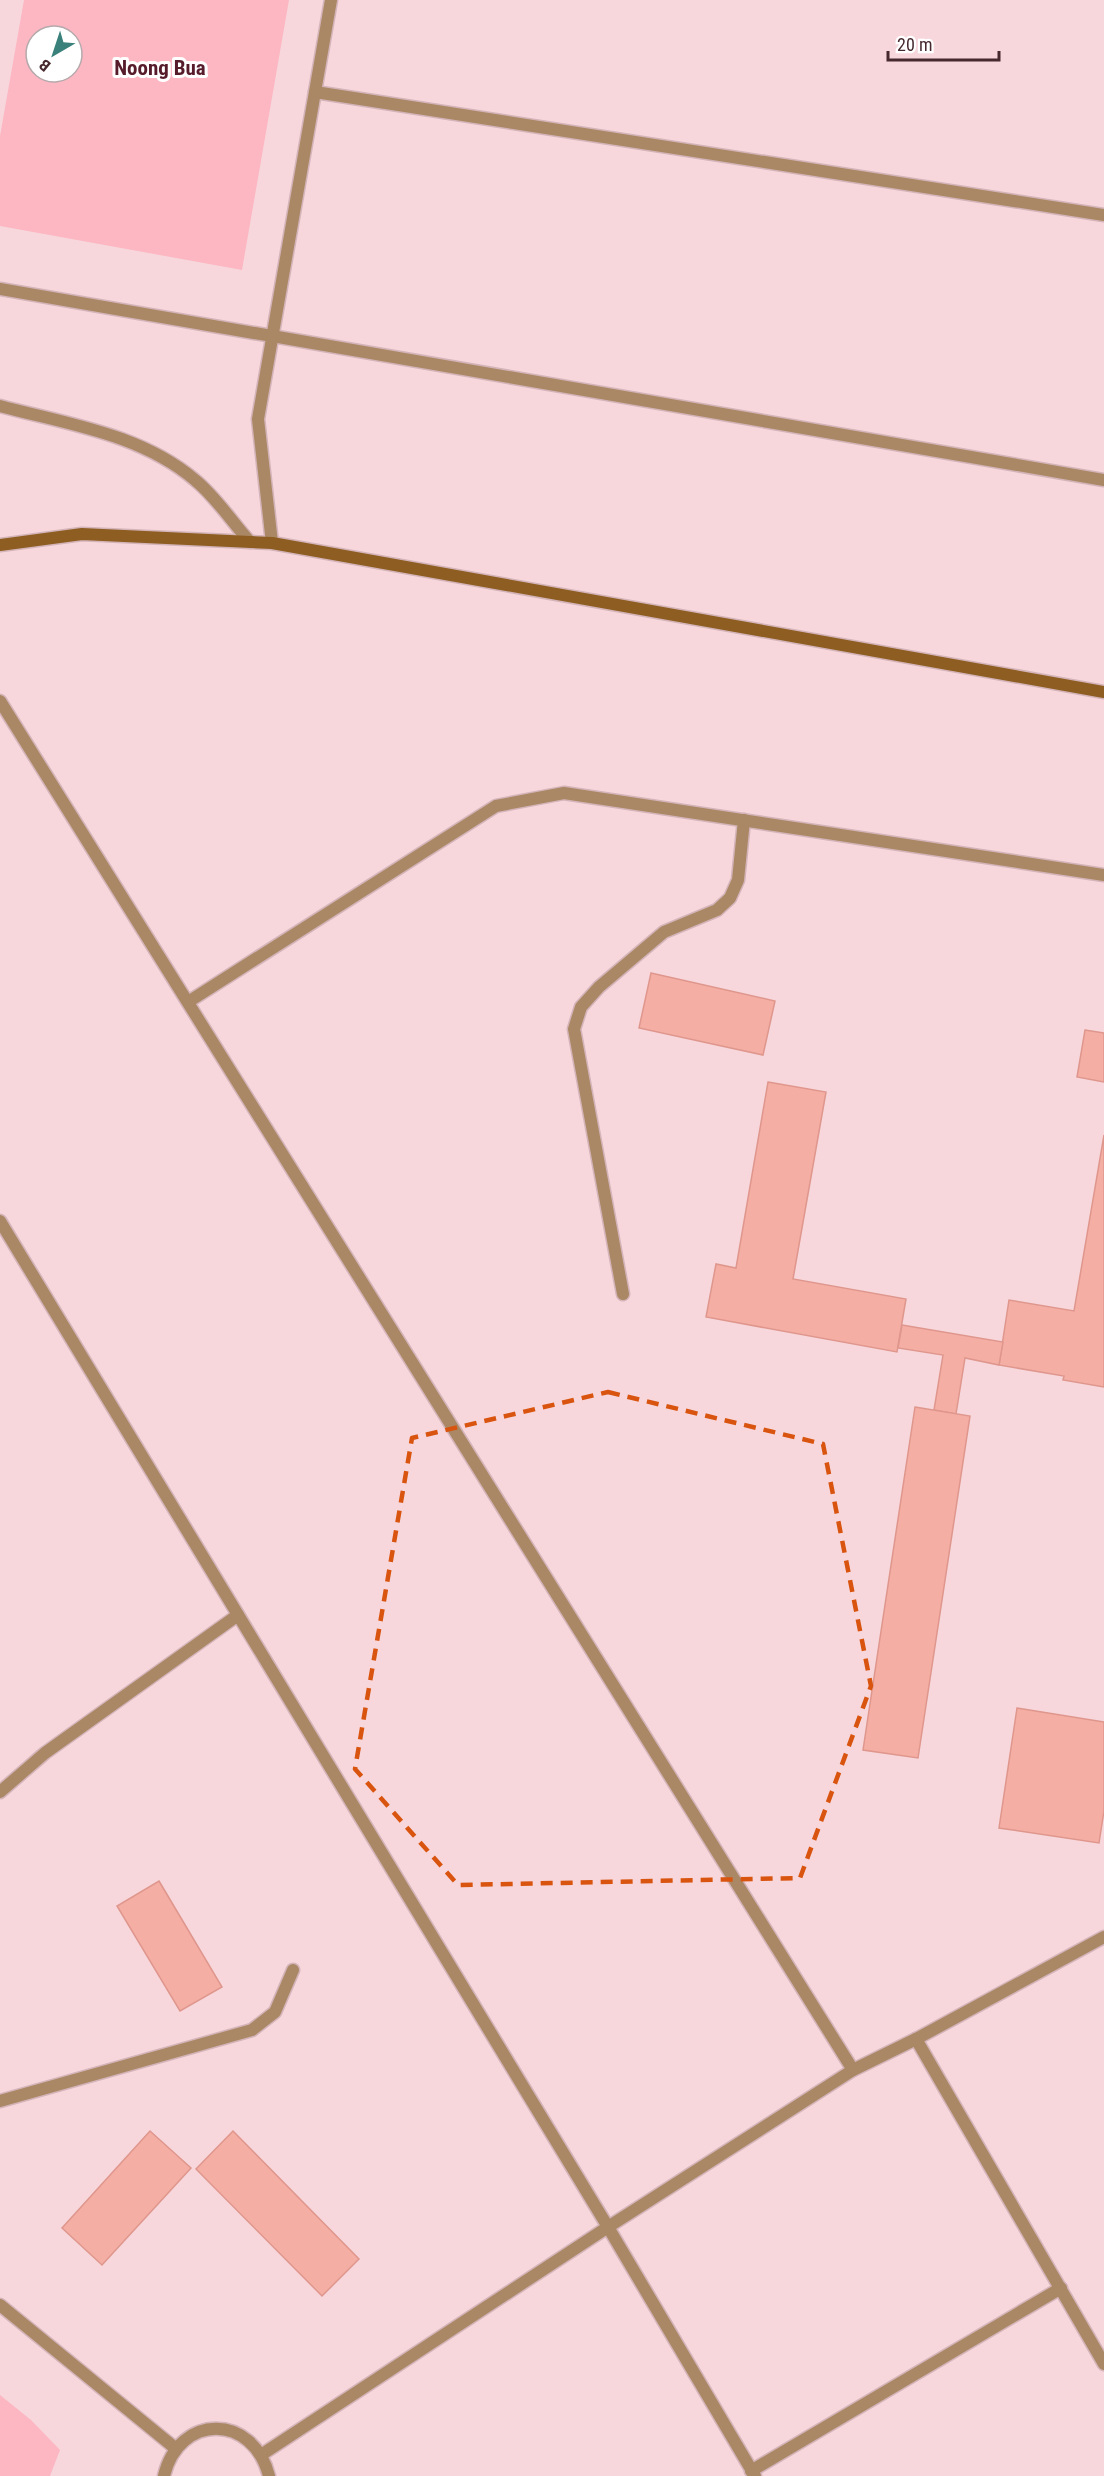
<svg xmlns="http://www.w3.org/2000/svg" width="1104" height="2476" font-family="'Roboto Condensed',sans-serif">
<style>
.green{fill:#fcb7c3;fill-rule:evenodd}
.building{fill:#f5aea4;stroke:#df978d;stroke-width:1.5}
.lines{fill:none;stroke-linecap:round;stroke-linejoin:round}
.lane-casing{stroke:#d4b4b9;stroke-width:15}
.street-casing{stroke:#d4b4b9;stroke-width:15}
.secondary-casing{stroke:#d4b4b9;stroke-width:15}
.lane{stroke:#aa8865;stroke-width:12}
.street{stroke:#aa8865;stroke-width:12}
.secondary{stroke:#8d5d21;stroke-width:12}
.marked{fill:none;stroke:#d8540f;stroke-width:4.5;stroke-dasharray:12 8;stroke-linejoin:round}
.labels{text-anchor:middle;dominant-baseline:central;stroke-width:6;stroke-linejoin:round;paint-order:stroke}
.district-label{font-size:21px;font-weight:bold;fill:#571c2b;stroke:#fff}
</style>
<rect width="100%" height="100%" fill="#f7d7dc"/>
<!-- green -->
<g class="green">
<path d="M 24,0 L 289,0 L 242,270 L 0,226 L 0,136 ZM 36,36 L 72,36 L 72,72 L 36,72 Z"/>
<path d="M 0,2395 L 31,2420 L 60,2450 L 50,2476 L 0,2476 Z"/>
</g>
<!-- building -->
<g class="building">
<path d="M 651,973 L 775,1001 L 763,1055 L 639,1028 Z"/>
<path d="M 1085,1030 L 1104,1033 L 1104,1082 L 1077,1077 Z"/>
<path d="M 768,1082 L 826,1092 L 793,1279 L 906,1299 L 897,1352 L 706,1317 L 716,1264 L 736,1268 Z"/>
<path d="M 1104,1135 L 1104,1387 L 1063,1380 L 1064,1376 L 999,1365 L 1009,1300 L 1074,1311 Z"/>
<path d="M 902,1325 L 1003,1342 L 999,1365 L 965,1358 L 956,1414 L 934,1410 L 943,1355 L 898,1348 Z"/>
<path d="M 915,1407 L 970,1416 L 918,1758 L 863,1750 Z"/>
<path d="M 1017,1708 L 1104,1722 L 1104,1811 L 1099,1843 L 999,1828 Z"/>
<path d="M 159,1881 L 222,1987 L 180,2011 L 117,1906 Z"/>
<path d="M 150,2131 L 191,2168 L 102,2265 L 62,2228 Z"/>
<path d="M 233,2131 L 359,2259 L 322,2296 L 196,2169 Z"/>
</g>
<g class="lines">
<defs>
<g id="lane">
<path d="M 623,1294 L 574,1029 L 581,1007 L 599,987 L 664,932 L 717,910 L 730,898 L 738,880 L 744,820"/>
<path d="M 0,2101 L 252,2030 L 275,2012 L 293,1970"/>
</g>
<g id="street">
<path d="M 315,92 L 1104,215"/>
<path d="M 0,289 L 1104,480"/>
<path d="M 0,406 C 67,424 141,434 195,480 C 216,497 232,522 250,542"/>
<path d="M 272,543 L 258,419 L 331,0"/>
<path d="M 0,701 L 853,2070"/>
<path d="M 188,1002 L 496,806 L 564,793 L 1104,875"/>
<path d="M 0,1221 L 608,2227 L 755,2476"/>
<path d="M 0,1792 L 45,1753 L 238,1615"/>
<path d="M 916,2039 L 1104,2364"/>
<path d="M 0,2305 L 175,2448"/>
<path d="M 261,2455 L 608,2227 L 853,2070 L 916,2039 L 1104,1937"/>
<path d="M 751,2471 L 1061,2288"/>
<path d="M 164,2476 C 179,2413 253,2413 269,2476"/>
</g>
<path id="secondary" d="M 0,545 L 82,534 L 272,543 L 1104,692"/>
</defs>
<!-- lane casing -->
<use href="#lane" class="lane-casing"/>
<!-- street casing -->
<use href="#street" class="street-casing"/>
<!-- secondary casing -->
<use href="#secondary" class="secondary-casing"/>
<!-- lane -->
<use href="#lane" class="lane"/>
<!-- street -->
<use href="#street" class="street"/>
<!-- secondary -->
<use href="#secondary" class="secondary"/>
</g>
<!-- marked area -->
<path class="marked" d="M 608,1392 L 823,1444 L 871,1686 L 800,1878 L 458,1885 L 355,1769 L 412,1438 Z"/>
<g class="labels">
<!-- district labels -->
<g class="district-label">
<text x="160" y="68">Noong Bua</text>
</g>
</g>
<!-- north arrow -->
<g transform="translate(54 54) rotate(219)"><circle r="28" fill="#ffffff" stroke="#b5a9ab" stroke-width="1.5"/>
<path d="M0-4.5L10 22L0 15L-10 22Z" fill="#3a817b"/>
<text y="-9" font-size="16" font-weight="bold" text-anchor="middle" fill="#46292e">B</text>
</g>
<!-- scale -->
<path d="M888 51v9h111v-9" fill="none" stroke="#46292e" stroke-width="3"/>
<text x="897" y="51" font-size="18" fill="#46292e" stroke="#ffffff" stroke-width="4.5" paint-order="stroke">20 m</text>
</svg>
